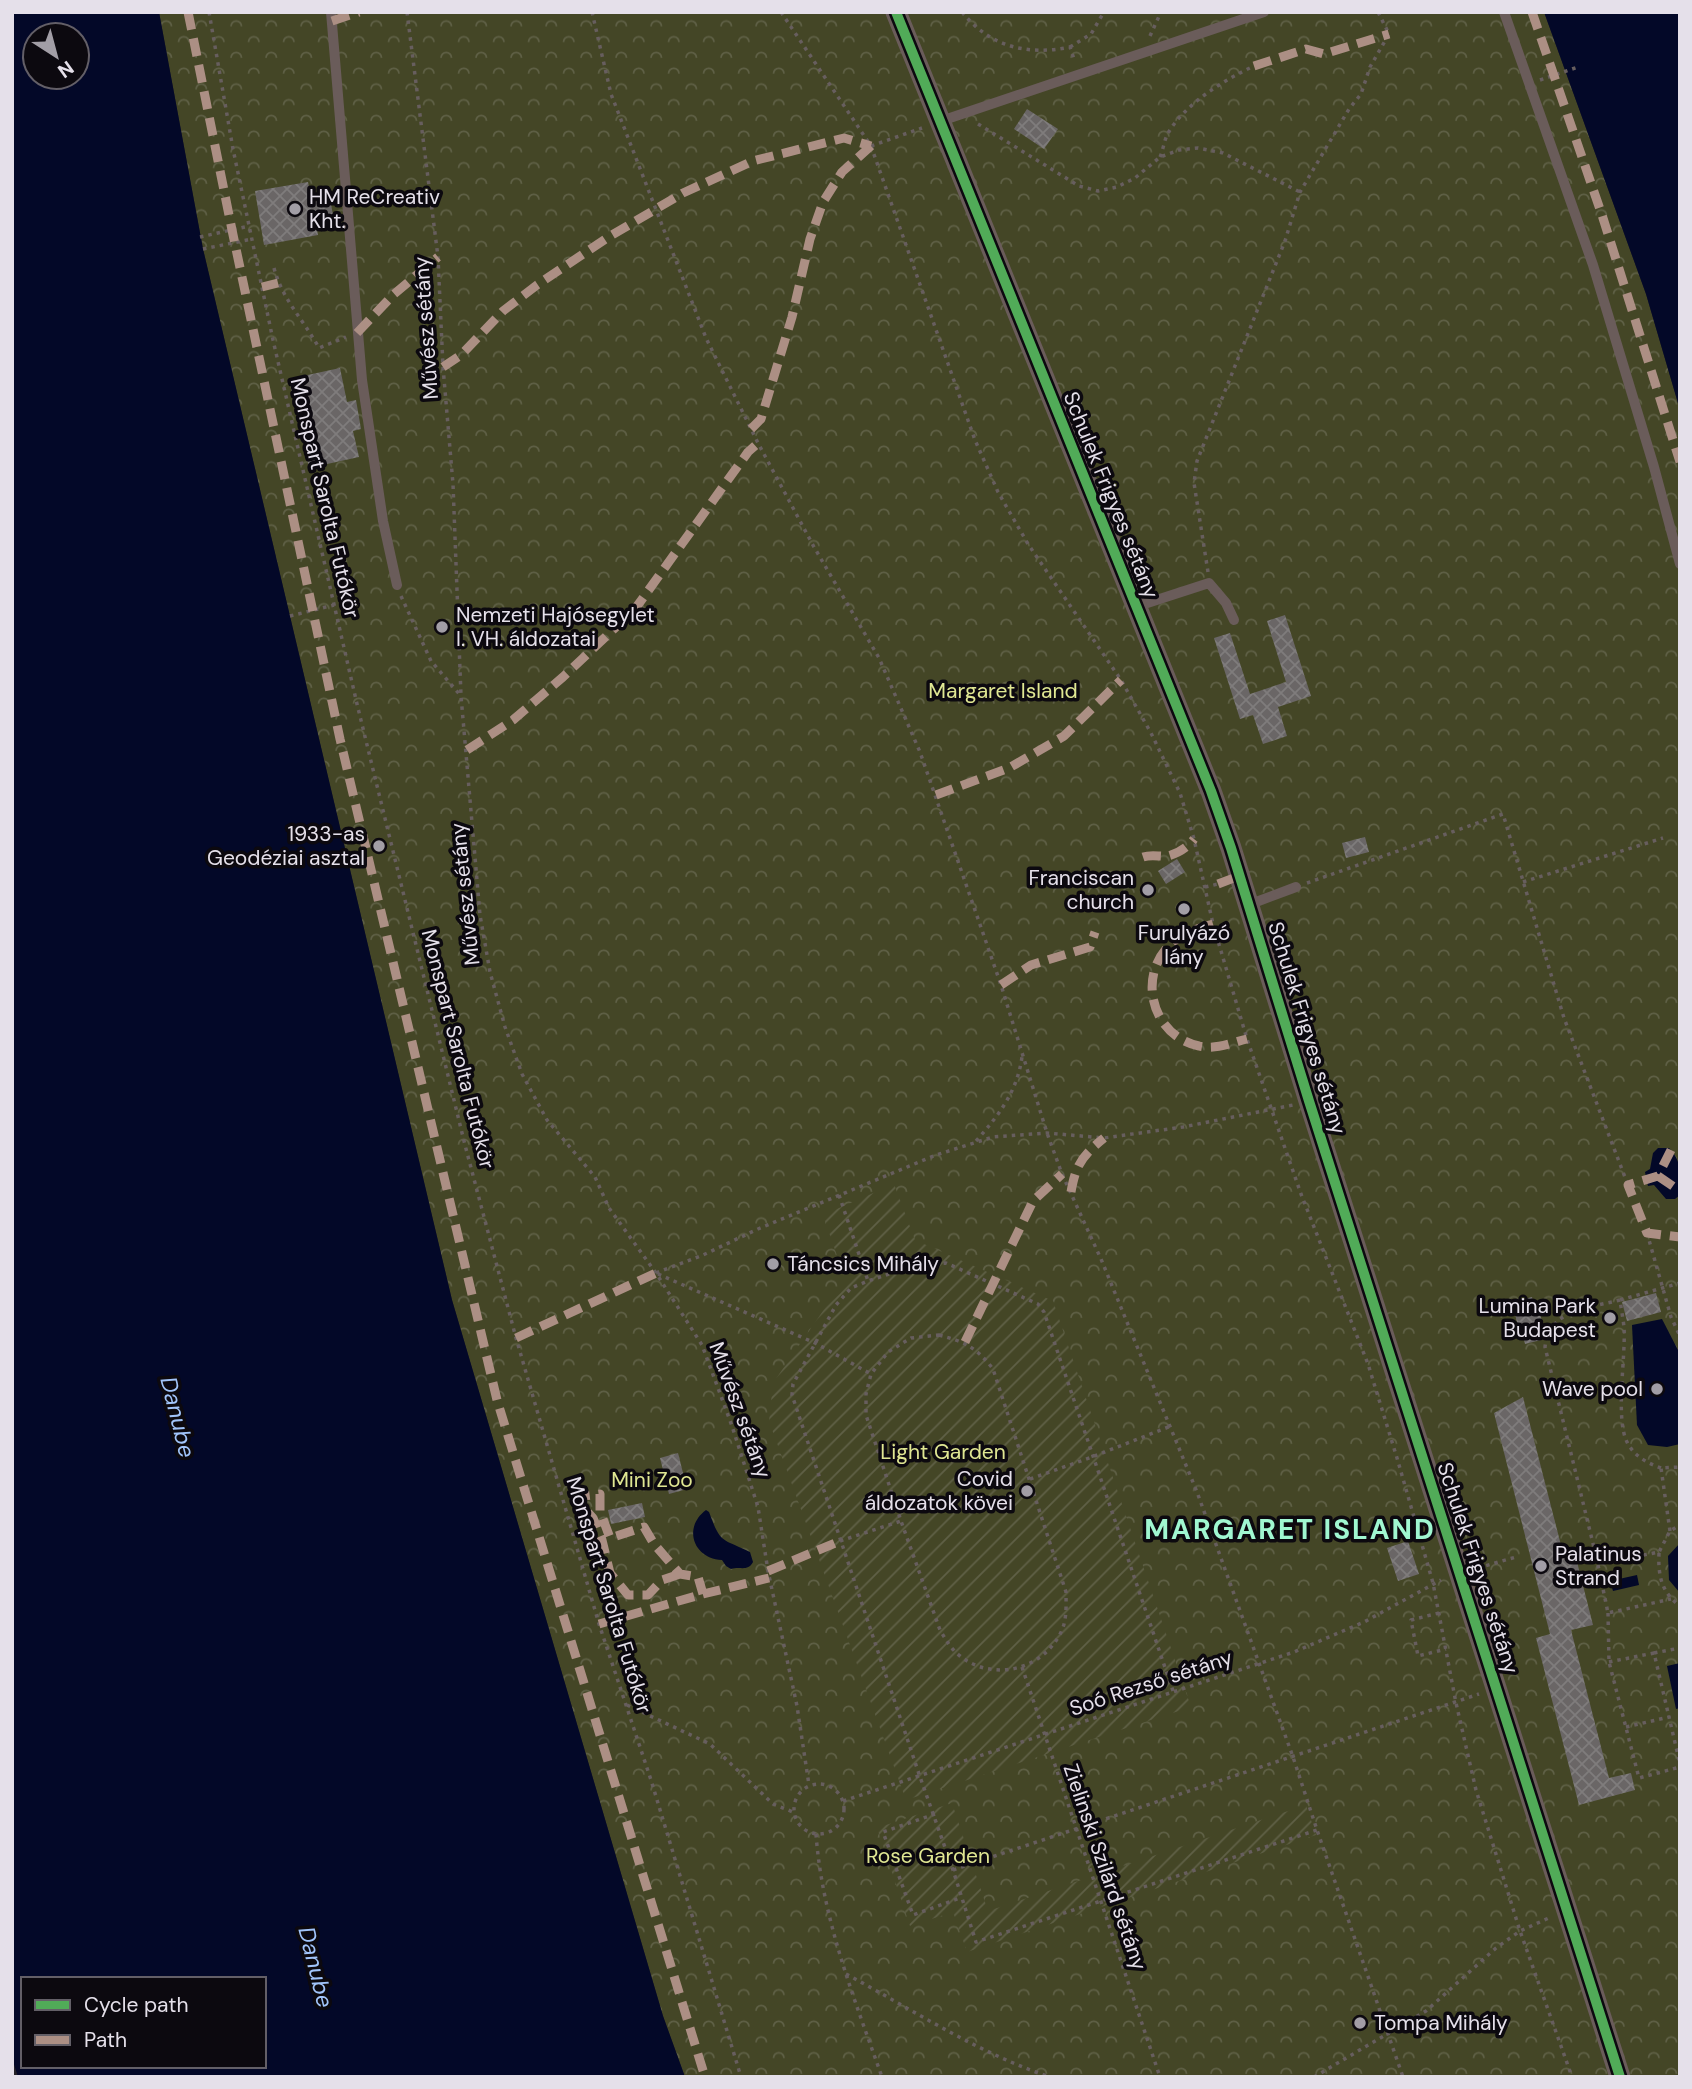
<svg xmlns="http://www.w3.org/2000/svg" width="1692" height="2089" font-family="'DM Sans',sans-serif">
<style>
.park{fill:url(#park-crowns)}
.garden{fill:url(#garden-furrows)}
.water{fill:#030828;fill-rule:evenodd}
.building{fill:url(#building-cross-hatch)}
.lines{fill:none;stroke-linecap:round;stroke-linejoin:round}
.path{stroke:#675e5e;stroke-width:3.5;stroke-dasharray:3.5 5;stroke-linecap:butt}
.lane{stroke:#6a5c5a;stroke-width:10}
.street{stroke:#6a5c5a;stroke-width:21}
.quiet{stroke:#ac8f84;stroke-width:9;stroke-dasharray:18 9;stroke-linecap:butt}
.cycleway-casing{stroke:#0c090f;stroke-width:15}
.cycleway{stroke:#51ab58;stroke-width:10}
.poi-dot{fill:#a29ea6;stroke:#0c090f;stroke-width:2.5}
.labels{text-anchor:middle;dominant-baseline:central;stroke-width:7;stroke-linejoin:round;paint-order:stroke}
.poi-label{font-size:21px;fill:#e5e0ea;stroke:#0c090f;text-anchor:start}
.street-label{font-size:21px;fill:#e5e0ea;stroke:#0c090f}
.park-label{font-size:21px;fill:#e0e793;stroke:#0c090f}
.water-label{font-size:23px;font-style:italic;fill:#a1c4fa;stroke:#0c090f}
.district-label{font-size:28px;font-weight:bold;letter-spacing:2px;fill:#a0f7d1;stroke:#0c090f}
</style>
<defs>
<pattern id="park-crowns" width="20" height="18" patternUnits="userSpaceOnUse" patternTransform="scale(1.75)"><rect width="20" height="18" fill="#444626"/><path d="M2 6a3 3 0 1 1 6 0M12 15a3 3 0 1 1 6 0" fill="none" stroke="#5f6046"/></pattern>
<pattern id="garden-furrows" width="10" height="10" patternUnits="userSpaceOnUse" patternTransform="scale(1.75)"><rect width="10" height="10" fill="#444626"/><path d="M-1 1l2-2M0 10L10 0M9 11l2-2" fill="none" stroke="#5f6046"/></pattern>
<pattern id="building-cross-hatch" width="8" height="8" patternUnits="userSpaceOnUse" patternTransform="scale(1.75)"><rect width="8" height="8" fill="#6a6666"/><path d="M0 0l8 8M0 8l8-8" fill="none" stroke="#7f7c7c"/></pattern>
</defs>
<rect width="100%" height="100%" fill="#252228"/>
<!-- park -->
<path class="park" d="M 159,12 L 1544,12 L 1646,294 L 1680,410 L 1680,2077 L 685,2077 L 663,2016 L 452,1300 L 203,249 Z"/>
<!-- garden -->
<g class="garden">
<path d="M 894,1184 L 915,1240 L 1053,1301 L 1191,1707 L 906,1800 L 769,1421 L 773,1383 L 845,1279 L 823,1215 Z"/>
<path d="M 952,1803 L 988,1911 L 1306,1805 L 1316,1835 L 967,1952 L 953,1912 L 910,1926 L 877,1828 Z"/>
</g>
<!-- water -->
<g class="water">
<path d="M 12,12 L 159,12 L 203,249 L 452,1300 L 663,2016 L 685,2077 L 18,2077 L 12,2058 ZM 77,35 L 77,77 L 35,77 L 35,35 ZM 23,1979 L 264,1979 L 264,2066 L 23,2066 Z"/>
<path d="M 1544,12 L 1680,12 L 1680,410 L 1646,294 Z"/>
<path d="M 1658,1148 L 1669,1148 C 1683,1162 1680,1176 1680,1195 L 1675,1199 L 1666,1199 L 1654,1185 L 1648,1186 L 1645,1172 L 1650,1169 L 1653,1153 Z"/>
<path d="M 1662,1319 L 1680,1354 L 1680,1444 L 1667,1447 L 1648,1445 L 1637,1425 L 1632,1325 Z"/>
<path d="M 706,1510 L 709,1512 C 721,1545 722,1538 750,1552 L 753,1562 C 748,1572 740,1566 731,1569 L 726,1566 L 722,1560 C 694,1559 682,1528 706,1510 Z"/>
<path d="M 1680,1543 L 1680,1593 L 1669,1580 L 1668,1556 Z"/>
<path d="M 1637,1575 L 1639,1585 L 1613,1591 L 1610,1581 Z"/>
<path d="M 1680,1663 L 1680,1708 L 1676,1709 L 1667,1666 Z"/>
</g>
<!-- building -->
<g class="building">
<path d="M 1027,109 L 1058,129 L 1044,149 L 1014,129 Z"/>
<path d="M 308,182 L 312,202 L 330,199 L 333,215 L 315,219 L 318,235 L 264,245 L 255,191 Z"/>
<path d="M 340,368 L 347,402 L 356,400 L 361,429 L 353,431 L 359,457 L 309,468 L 305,447 L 315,444 L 305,395 L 293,398 L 289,379 Z"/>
<path d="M 1285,615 L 1311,696 L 1278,707 L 1287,736 L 1263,744 L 1253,715 L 1240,719 L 1214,638 L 1230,633 L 1250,694 L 1286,682 L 1267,621 Z"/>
<path d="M 1365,837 L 1369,852 L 1346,858 L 1342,843 Z"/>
<path d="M 1177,859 L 1185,872 L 1166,884 L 1158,871 Z"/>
<path d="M 1656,1293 L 1661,1312 L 1627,1321 L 1622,1302 Z"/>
<path d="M 1532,1297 L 1535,1308 L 1539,1307 L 1543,1328 L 1539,1329 L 1541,1340 L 1525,1344 L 1522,1331 L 1519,1331 L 1515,1314 L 1520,1312 L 1518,1301 Z"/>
<path d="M 1523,1397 L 1563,1553 L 1574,1550 L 1593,1625 L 1571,1630 L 1609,1778 L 1631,1773 L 1635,1790 L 1579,1805 L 1536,1638 L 1550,1634 L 1494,1413 Z"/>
<path d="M 678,1453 L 687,1489 L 669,1494 L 660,1458 Z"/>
<path d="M 642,1503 L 645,1517 L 611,1524 L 608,1510 Z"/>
<path d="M 1408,1541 L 1419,1574 L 1398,1581 L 1387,1548 Z"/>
</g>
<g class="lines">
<!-- path -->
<g class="path">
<path d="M 209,12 L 233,149 L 273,340 L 357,704 L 465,1145 L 516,1338 L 599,1624 L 651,1780 L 741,2077"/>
<path d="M 407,12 L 438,257 L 443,367 L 453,484 L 461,696 L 480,915 L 490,972 L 505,1027 L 522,1074 L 547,1120 L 595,1177 L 609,1208 L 656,1273 L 702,1345 L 732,1426 L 758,1507 L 768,1571 L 797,1706 L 809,1785"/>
<path d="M 592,12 L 611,94 L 706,338 L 758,443 L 814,547 L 879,658 L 920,752 L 1001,985 L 1047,1133 L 1062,1174 L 1101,1259 L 1197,1492 L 1293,1757 L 1317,1830 L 1403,2077"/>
<path d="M 781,12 L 871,146 L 975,440 L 998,492 L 1028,544 L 1121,680 L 1151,733 L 1180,793 L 1194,839 L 1213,924 L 1247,1039 L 1301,1194 L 1368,1364 L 1397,1458 L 1433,1583 L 1456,1703 L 1476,1790 L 1520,1931 L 1572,2077"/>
<path d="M 962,12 C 990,47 1028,56 1070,47 L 1075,62"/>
<path d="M 1150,36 L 1161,12"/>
<path d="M 1070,47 L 1091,34 L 1104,12"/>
<path d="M 1540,80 L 1578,67"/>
<path d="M 978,124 L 1079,186 L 1098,191 L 1117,187 L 1135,178 L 1160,157 L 1179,150 L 1198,148 L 1223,153 L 1300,192"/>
<path d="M 871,146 L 922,128"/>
<path d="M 1160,157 C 1163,150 1164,142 1167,135 C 1183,105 1224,80 1254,66"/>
<path d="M 200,237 L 249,226"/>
<path d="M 203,249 L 252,239"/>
<path d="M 274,268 C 282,299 303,319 319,348 L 346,337"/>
<path d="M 1208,572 L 1194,483 L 1197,461 L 1285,241 L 1300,192 L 1349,109 L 1361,94 L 1370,67 L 1389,34 L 1378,12"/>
<path d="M 401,596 L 431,661 L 461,696"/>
<path d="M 290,616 L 334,605"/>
<path d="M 1523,882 L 1663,838"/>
<path d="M 1307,883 L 1503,814 L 1564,1018 L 1628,1185"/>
<path d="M 1205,887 L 1218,884"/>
<path d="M 976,1141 C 999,1115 1017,1092 1022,1057"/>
<path d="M 839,1195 L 868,1281"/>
<path d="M 1647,1233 L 1671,1317 L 1680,1336"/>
<path d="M 656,1273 L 703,1255 L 758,1229 L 936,1155 L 993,1137 L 1047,1133 L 1104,1138 L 1183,1127 L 1293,1105"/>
<path d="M 658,1274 L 815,1343 L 871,1374"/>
<path d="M 1620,1300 C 1589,1308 1549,1309 1545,1347 L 1598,1564 L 1659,1552 L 1670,1531 L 1680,1525"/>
<path d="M 939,1335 C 965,1342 976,1347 993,1369 L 1066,1592 C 1066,1605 1067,1618 1062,1630 C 1045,1669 994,1683 960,1656 C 951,1649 946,1640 940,1630 L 901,1521 L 866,1415 L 866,1394 L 871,1374 L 888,1352 L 911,1338 Z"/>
<path d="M 1661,1468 C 1647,1463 1634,1456 1627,1442 C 1615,1418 1626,1356 1624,1327 C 1623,1318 1621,1308 1620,1300 L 1680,1283"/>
<path d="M 1030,1479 L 1092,1457 L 1171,1426"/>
<path d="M 1670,1531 L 1661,1468 L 1680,1467"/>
<path d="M 602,1540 L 610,1538"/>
<path d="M 840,1541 L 901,1521"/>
<path d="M 1659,1553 C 1658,1575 1661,1592 1680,1606"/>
<path d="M 1598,1565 L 1608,1613 L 1671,1599"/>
<path d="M 1478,1568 L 1516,1557"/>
<path d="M 1439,1613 L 1411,1620 L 1418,1656 L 1446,1649"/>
<path d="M 1608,1613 L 1609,1662 L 1639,1778 L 1680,1767"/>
<path d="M 1654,1653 L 1680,1648"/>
<path d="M 1609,1662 L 1654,1653 L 1669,1717"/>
<path d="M 1022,1667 L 1160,2077"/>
<path d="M 1173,1691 L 1044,1312 L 1038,1304 L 946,1263 L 916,1265 L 868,1281 L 851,1288 L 836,1305 L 793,1384 L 792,1395 L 919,1774 L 953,1870 L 976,1942 L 1317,1830"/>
<path d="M 627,1705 L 710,1744 L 773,1804 L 793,1812"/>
<path d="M 1626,1727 L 1669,1717 L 1680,1764"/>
<circle cx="819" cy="1809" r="25"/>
<path d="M 843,1801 L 1294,1652 L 1364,1622 L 1441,1580"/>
<path d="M 935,1814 L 883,1832 L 913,1915 L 960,1898"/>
<path d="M 816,1834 C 822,1918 854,1998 882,2077"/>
<path d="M 953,1870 L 1479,1694"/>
<path d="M 846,1974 C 913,2010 978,2053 1050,2077"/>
<path d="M 1314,2077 L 1426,2011 L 1496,1948 L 1520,1931 L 1551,1917"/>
</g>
<!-- lane -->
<g class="lane">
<path d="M 331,12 L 362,380 L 383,521 L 397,585"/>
<path d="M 1504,12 L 1593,265 L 1654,467 L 1680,564"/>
<path d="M 941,121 L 1264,12"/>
<path d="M 1135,607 L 1209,583 L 1226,603 L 1234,620"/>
<path d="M 1248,905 L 1296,887"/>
</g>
<!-- street -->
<path class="street" d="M 896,12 L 1211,791 L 1231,848 L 1309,1101 L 1620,2077"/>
<!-- quiet -->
<g class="quiet">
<path d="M 188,12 L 232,230 L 340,739 L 497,1400 L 705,2077"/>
<path d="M 1532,12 L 1602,215 L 1680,462"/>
<path d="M 332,21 L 359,12"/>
<path d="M 1254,66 L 1306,49 L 1324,54 L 1389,34"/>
<path d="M 262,287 L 278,283"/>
<path d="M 357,333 L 393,295 L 438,257"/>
<path d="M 443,367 L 461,355 L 503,311 L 537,285 L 607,238 L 683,193 L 753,161 L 844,138 L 871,146"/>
<path d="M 751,429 L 761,419 L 792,317 L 810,239 L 823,202 L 842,172 L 871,146"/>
<path d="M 467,750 L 513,720 L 563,677 L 635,609 L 748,452 L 758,443"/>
<path d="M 936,795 L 1009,768 L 1064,736 L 1121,680"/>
<path d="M 1143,857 C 1152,854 1160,857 1168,856 C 1179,853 1188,847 1194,839"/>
<path d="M 1218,884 L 1239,876"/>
<path d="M 1213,924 C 1200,928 1185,932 1174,941 C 1135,973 1151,1036 1199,1046 C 1215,1050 1231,1043 1247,1039"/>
<path d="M 1001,985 L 1031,965 L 1090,947 L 1095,932"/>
<path d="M 1671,1150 L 1658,1176 L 1628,1185 L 1647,1233 L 1680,1237"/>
<path d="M 1658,1176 L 1680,1191"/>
<path d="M 1071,1192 C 1076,1164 1082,1156 1104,1138"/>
<path d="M 516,1338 L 656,1273"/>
<path d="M 965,1342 L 1033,1201 L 1062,1174"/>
<path d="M 768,1571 L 840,1541"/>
<path d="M 680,1574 L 662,1580 L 648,1595 L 628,1595 L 610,1573 L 602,1540 L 593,1518 L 580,1504 L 583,1496 L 600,1494 L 600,1511 L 610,1538 L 644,1527 L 654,1544 L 680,1574 L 698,1577 L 703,1594"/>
<path d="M 599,1624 L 703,1594 L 769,1578"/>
</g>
<defs>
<path id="cycleway" d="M 896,12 L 1211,791 L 1231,848 L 1309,1101 L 1620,2077"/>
</defs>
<!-- cycleway casing -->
<use href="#cycleway" class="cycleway-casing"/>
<!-- cycleway -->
<use href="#cycleway" class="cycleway"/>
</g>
<!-- markers -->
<g class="poi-dot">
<circle cx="295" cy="209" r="7"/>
<circle cx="442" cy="627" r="7"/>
<circle cx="379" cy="846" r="7"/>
<circle cx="1148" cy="890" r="7"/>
<circle cx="1184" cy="909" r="7"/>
<circle cx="773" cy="1264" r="7"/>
<circle cx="1610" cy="1318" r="7"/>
<circle cx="1657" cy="1389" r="7"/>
<circle cx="1027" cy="1491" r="7"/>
<circle cx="1541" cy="1566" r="7"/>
<circle cx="1360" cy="2023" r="7"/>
</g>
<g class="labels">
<!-- poi labels -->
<g class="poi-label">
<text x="309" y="197">HM ReCreativ<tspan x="309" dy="24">Kht.</tspan></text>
<text x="456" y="615">Nemzeti Hajósegylet<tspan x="456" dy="24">I. VH. áldozatai</tspan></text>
<text x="365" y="834" text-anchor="end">1933-as<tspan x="365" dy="24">Geodéziai asztal</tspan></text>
<text x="1134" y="878" text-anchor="end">Franciscan<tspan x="1134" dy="24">church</tspan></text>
<text x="1184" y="933" text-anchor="middle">Furulyázó<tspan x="1184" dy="24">lány</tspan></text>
<text x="787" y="1264">Táncsics Mihály</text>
<text x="1596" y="1306" text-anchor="end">Lumina Park<tspan x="1596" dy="24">Budapest</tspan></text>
<text x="1643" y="1389" text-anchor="end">Wave pool</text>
<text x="1013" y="1479" text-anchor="end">Covid<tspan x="1013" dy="24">áldozatok kövei</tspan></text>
<text x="1555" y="1554">Palatinus<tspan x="1555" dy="24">Strand</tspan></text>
<text x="1374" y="2023">Tompa Mihály</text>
</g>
<!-- street labels -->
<g class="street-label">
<text transform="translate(426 328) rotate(-94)">Művész sétány</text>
<text transform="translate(1111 495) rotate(68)">Schulek Frigyes sétány</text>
<text transform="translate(325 498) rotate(77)">Monspart Sarolta Futókör</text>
<text transform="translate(465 894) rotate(-96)">Művész sétány</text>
<text transform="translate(1307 1028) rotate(73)">Schulek Frigyes sétány</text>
<text transform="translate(458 1049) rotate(76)">Monspart Sarolta Futókör</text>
<text transform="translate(740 1410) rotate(70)">Művész sétány</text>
<text transform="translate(1478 1568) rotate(72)">Schulek Frigyes sétány</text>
<text transform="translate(609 1595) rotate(73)">Monspart Sarolta Futókör</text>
<text transform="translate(1151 1683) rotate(-18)">Soó Rezső sétány</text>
<text transform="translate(1105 1867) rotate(71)">Zielinski Szilárd sétány</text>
</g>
<!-- park labels -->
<g class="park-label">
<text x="1003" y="691">Margaret Island</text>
<text x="943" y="1452">Light Garden</text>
<text x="652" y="1480">Mini Zoo</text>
<text x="928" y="1856">Rose Garden</text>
</g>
<!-- water labels -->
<g class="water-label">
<text transform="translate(178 1417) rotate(76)">Danube</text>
<text transform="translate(316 1967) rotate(76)">Danube</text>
</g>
<!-- district labels -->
<g class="district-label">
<text x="1290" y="1529">MARGARET ISLAND</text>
</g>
</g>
<!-- border -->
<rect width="1692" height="2089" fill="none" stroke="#e5e0ea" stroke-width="28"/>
<!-- legend -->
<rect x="21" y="1977" width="245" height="91" fill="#0c090f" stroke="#635f67" stroke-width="2"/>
<rect x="35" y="2000" width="35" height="10" fill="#51ab58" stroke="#635f67" stroke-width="2"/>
<text x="84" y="2012" font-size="21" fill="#e5e0ea">Cycle path</text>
<rect x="35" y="2035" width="35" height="10" fill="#ac8f84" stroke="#635f67" stroke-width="2"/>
<text x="84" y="2047" font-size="21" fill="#e5e0ea">Path</text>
<!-- north arrow -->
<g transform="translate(56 56) rotate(144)"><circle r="33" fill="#0c090f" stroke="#635f67" stroke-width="2"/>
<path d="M0-5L12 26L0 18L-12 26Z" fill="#a29ea6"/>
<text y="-10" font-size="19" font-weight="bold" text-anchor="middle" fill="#e5e0ea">N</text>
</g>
</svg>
